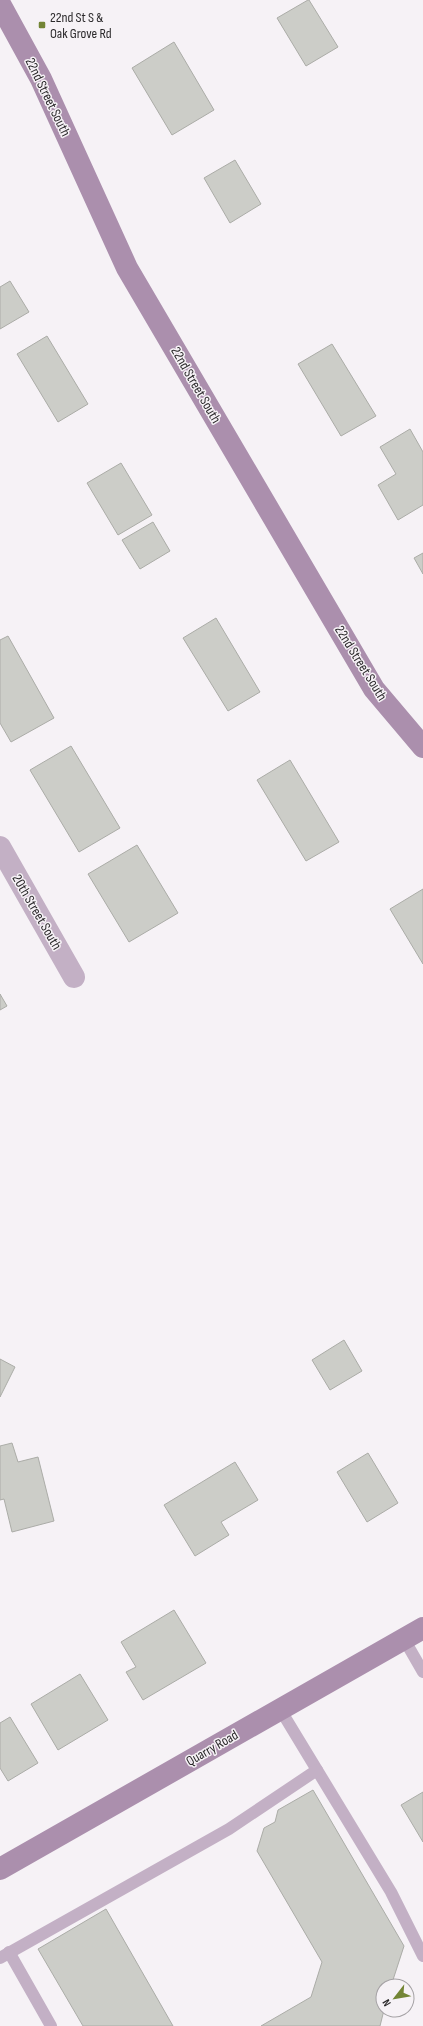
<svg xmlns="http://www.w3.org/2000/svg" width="423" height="2026" font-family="'Sofia Sans Condensed',sans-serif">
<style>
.building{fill:#cccdc8;stroke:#abaca7}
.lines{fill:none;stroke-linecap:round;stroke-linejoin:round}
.lane{stroke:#c3b0c5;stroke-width:12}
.street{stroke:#c3b0c5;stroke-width:22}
.secondary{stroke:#ab8fad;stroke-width:22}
.poi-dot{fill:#738535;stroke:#f6f2f6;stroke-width:1.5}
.labels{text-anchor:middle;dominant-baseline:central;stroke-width:3;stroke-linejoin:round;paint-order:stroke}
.poi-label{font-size:14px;fill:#2b292b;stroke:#f6f2f6;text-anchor:start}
.street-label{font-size:14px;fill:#2b292b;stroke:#f6f2f6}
</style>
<rect width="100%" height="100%" fill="#f6f2f6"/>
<!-- building -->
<g class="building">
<path d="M 308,0 L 309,0 L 338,47 L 306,66 L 277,18 Z"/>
<path d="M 174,42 L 214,110 L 172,135 L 132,68 Z"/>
<path d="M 235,160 L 261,204 L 230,223 L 204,178 Z"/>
<path d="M 10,281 L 29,312 L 0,329 L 0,287 Z"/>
<path d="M 47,336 L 88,404 L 58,422 L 17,354 Z"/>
<path d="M 332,344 L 376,416 L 341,436 L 298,364 Z"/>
<path d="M 410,429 L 423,452 L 423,505 L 398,520 L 378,485 L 396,474 L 380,447 Z"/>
<path d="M 121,463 L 152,515 L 118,535 L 87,483 Z"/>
<path d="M 153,522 L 170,551 L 140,569 L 122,540 Z"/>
<path d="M 423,553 L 423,574 L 414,558 Z"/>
<path d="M 216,618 L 260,692 L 228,711 L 183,638 Z"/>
<path d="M 8,636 L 54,718 L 11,742 L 0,723 L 0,640 Z"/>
<path d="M 71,746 L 120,828 L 79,852 L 30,770 Z"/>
<path d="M 290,760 L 339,842 L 306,861 L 257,780 Z"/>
<path d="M 137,845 L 178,913 L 129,942 L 88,874 Z"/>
<path d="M 423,889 L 423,964 L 390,909 Z"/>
<path d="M 0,994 L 7,1006 L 0,1010 Z"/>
<path d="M 344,1340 L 362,1371 L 330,1390 L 312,1360 Z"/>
<path d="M 0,1359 L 15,1367 L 0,1397 Z"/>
<path d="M 12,1443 L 18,1462 L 38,1457 L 54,1521 L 12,1532 L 4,1499 L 0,1500 L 0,1446 Z"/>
<path d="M 368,1453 L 398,1503 L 367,1522 L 337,1472 Z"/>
<path d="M 235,1462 L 258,1500 L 221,1522 L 229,1535 L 195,1556 L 164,1505 Z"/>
<path d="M 174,1610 L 206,1663 L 143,1700 L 126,1672 L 136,1667 L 121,1642 Z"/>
<path d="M 80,1674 L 108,1720 L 58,1750 L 31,1704 Z"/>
<path d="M 10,1717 L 38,1763 L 8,1781 L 0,1768 L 0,1723 Z"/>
<path d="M 313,1790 L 404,1946 L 391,1986 L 383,1986 L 384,2010 L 380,2026 L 261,2026 L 311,1997 L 322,1962 L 257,1851 L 264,1828 L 275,1822 L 278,1810 Z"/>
<path d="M 423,1792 L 423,1842 L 401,1805 Z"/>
<path d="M 106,1909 L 173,2026 L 83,2026 L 38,1949 Z"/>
</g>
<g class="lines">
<!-- lane -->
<g class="lane">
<path d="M 404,1639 L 423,1672"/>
<path d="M 280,1709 L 391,1892 L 423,1956"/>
<path d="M 9,1952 L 51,2026"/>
<path d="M 0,1958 L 229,1829 L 317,1770"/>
</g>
<!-- street -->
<path class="street" d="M 0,847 L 74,977"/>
<!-- secondary -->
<g class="secondary">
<path d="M 0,4 L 41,79 L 127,268 L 374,689 L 423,747"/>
<path d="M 0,1869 L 423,1628"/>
</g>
</g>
<!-- markers -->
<rect class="poi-dot" x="38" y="21" width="8" height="8" rx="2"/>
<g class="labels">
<!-- poi labels -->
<g class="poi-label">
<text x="50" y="17">22nd St S &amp;<tspan x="50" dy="16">Oak Grove Rd</tspan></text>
</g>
<!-- street labels -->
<g class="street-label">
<text transform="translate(48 97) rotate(64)">22nd Street South</text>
<text transform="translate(196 385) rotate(60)">22nd Street South</text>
<text transform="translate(361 663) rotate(58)">22nd Street South</text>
<text transform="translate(37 912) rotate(60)">20th Street South</text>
<text transform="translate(212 1748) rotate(-30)">Quarry Road</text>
</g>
</g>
<!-- north arrow -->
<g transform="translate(395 1998) rotate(239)"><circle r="19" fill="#f6f2f6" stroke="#a5a2a5"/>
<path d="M0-3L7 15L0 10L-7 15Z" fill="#738535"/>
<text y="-6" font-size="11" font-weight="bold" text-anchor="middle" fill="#2b292b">N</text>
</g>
</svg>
